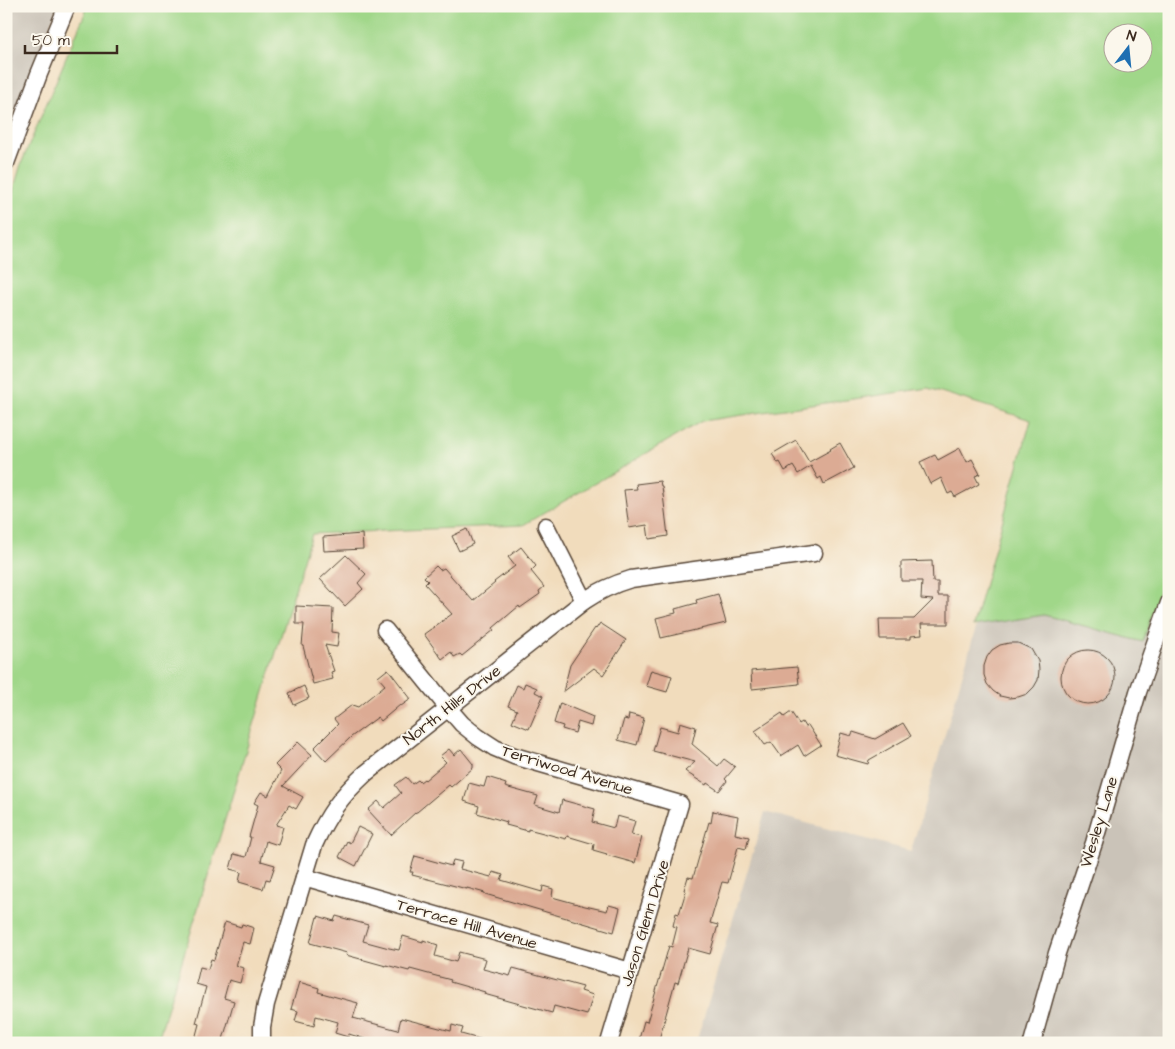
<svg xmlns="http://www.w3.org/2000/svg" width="1175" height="1049" font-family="'Architects Daughter',sans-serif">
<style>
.industrial{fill:#cac3b8}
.green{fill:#a0d789;stroke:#6e8054;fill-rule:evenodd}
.building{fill:#dcab94}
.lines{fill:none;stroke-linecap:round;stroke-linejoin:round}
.minor-casing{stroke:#564536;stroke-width:19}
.minor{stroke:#fff;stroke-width:16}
.labels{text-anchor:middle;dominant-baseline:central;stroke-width:4;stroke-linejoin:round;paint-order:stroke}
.street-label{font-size:16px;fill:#3b2a1e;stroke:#fbf7ec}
</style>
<rect width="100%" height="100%" fill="#fbf7ec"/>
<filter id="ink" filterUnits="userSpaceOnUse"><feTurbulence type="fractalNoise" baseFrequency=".02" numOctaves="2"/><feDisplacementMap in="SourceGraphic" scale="10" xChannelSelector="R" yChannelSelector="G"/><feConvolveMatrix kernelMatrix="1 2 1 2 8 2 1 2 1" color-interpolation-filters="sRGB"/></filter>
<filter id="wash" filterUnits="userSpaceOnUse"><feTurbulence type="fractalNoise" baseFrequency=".0096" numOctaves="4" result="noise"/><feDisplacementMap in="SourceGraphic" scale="20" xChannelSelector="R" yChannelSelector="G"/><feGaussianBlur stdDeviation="1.12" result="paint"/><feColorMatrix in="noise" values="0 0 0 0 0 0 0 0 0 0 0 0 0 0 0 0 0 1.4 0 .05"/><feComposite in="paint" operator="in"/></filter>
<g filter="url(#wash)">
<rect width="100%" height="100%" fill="#f1dcbc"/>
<!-- industrial -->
<g class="industrial">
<path d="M 6,6 L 58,6 L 21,96 L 6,138 Z"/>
<path d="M 1169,169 L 1169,1043 L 696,1043 L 765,812 L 911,851 L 1099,205 Z"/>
</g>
<!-- green -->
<path class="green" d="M 88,6 L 1169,6 L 1169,560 L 1143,642 L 1044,615 L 973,626 L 1031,420 L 928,388 L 702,421 L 523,525 L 312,534 L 157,1043 L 6,1043 L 6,215 L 21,164 ZM 1112,32 L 1142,32 L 1142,62 L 1112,62 Z"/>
<g id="blocks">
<!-- building -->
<g class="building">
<path d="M 796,440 L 809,462 L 831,450 L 830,449 L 840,443 L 854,468 L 824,484 L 821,477 L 818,479 L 811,466 L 798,474 L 793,466 L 785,471 L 780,462 L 778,463 L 772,454 Z"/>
<path d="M 960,448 L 967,462 L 972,459 L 980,474 L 975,476 L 979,484 L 955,497 L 952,492 L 948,494 L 941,478 L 930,484 L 920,462 L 935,455 L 938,460 Z"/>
<path d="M 660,481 L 661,486 L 662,486 L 668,536 L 649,539 L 647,525 L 629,528 L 624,490 L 637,489 L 636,484 Z"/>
<path d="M 467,529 L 473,544 L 459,551 L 452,536 Z"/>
<path d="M 362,534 L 363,549 L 324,551 L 323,537 Z"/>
<path d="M 521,547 L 536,566 L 531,571 L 544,587 L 539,591 L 540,594 L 520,608 L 519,606 L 493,628 L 494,630 L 462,656 L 460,654 L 454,657 L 451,652 L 442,659 L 424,634 L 452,614 L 425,584 L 428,581 L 424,577 L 436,566 L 440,570 L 444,568 L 473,601 L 495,583 L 494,582 L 515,566 L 508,557 Z"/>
<path d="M 346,555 L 366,574 L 358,583 L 363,589 L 345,606 L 320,579 Z"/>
<path d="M 932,561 L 933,582 L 938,582 L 938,596 L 948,596 L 948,624 L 921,624 L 922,635 L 911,636 L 911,639 L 880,639 L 879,619 L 914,619 L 933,600 L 921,599 L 922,581 L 901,581 L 901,562 Z"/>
<path d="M 718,594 L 726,623 L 661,638 L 656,618 L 676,613 L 675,609 L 697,603 L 696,600 Z"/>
<path d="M 296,606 L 333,608 L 332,632 L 339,633 L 337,647 L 325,645 L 334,671 L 331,672 L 333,679 L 313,684 L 303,646 L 302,646 L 304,624 L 296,624 Z"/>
<path d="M 600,623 L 626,640 L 603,675 L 594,668 L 563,692 L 570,665 L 595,628 L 596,629 Z"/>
<path d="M 1009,643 L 1018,643 L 1031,649 L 1038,661 L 1039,670 L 1038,680 L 1034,687 L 1027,694 L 1018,697 L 1009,698 L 1000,696 L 993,691 L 987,684 L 984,675 L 984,666 L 987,657 L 992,650 L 1000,645 Z"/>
<circle cx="1088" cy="677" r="27"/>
<path d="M 797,667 L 799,684 L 752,689 L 751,671 Z"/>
<path d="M 388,669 L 411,699 L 401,706 L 400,705 L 381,721 L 378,717 L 351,737 L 326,761 L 314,748 L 338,724 L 334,719 L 352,705 L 358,707 L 385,685 L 378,677 Z"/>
<path d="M 651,670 L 672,676 L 667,692 L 646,686 Z"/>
<path d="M 525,683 L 537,688 L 535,692 L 543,696 L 529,729 L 512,722 L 517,710 L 508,706 L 517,685 L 523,688 Z"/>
<path d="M 304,686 L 309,698 L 294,705 L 289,693 Z"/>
<path d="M 560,703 L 593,717 L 591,726 L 578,722 L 575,733 L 562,729 L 563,726 L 554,723 Z"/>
<path d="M 791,712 L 799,724 L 802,722 L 805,727 L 808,725 L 821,745 L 804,756 L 798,745 L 781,756 L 771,742 L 765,745 L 755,731 L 782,713 L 784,717 Z"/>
<path d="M 629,714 L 644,718 L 637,745 L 618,740 L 624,719 L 628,720 Z"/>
<path d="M 680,722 L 696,727 L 692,744 L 718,766 L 724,759 L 735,767 L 725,779 L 727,781 L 719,791 L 707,783 L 706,785 L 689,774 L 685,771 L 695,762 L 653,751 L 660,727 L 678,732 Z"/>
<path d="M 903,723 L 911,736 L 869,760 L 868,764 L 835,755 L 841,733 L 851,736 L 853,732 L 875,739 Z"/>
<path d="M 298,742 L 312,755 L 283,786 L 303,797 L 296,809 L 289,805 L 276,825 L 283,827 L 278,845 L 266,841 L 261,861 L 275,865 L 270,880 L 266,879 L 263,889 L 239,882 L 241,872 L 230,869 L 234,854 L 246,857 L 251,837 L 249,837 L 258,805 L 254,803 L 261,792 L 268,796 L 281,771 L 275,765 Z"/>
<path d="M 449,749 L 454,755 L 461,749 L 473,764 L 473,768 L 451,787 L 449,785 L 417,812 L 416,812 L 391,835 L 368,810 L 378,801 L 384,808 L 401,793 L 395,785 L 406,777 L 412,784 L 418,780 L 420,782 L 424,779 L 425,780 L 446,762 L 440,756 Z"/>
<path d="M 487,777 L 500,781 L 500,782 L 506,784 L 505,787 L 538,796 L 535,805 L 559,812 L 562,800 L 595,809 L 592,822 L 614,828 L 617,816 L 635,821 L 631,835 L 642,837 L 635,863 L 606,855 L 607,854 L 593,850 L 594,844 L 567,836 L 566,839 L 528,829 L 528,831 L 506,825 L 507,822 L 477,813 L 479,806 L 464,801 L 469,783 L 484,787 Z"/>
<path d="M 713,811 L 738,816 L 735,834 L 749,837 L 746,849 L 738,847 L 728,883 L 722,882 L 710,923 L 718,925 L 710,954 L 688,948 L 678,983 L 675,982 L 658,1043 L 638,1043 L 644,1021 L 647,1022 L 669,946 L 672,947 L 677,927 L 673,926 L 676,913 L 679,914 L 686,891 L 684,890 L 688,877 L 693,878 L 709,822 L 711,823 Z"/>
<path d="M 358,827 L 372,834 L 356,866 L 339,857 L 347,841 L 350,843 Z"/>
<path d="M 415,856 L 451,866 L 453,860 L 462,862 L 460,869 L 491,877 L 493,872 L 503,875 L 501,880 L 542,892 L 543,886 L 553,889 L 552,897 L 585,906 L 607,911 L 609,905 L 620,908 L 614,932 L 485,894 L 485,893 L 467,888 L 467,889 L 412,875 L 413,872 L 410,872 Z"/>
<path d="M 318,916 L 334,921 L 336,916 L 368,925 L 363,941 L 389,948 L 399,950 L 403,936 L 423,942 L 423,940 L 438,945 L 435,956 L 456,962 L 459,952 L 486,959 L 483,969 L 510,976 L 513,968 L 583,987 L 581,991 L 593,995 L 587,1015 L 554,1006 L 552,1013 L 484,994 L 485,992 L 450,982 L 451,980 L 410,969 L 409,971 L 386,965 L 386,966 L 346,955 L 347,953 L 310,943 L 317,917 L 318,918 Z"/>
<path d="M 225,922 L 241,927 L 242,924 L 254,928 L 250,944 L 243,942 L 236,966 L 244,968 L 240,983 L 229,980 L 224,998 L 234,1001 L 222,1043 L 194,1043 L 199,1024 L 196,1023 L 206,987 L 196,984 L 200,967 L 208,969 L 211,959 L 214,960 Z"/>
<path d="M 299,982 L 319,988 L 318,992 L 358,1003 L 353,1018 L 398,1030 L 401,1018 L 451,1031 L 452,1025 L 463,1028 L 461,1034 L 483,1040 L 483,1043 L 378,1043 L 349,1034 L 348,1037 L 335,1033 L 338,1022 L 316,1016 L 314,1026 L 295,1021 L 298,1011 L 291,1009 Z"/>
</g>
</g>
</g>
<g filter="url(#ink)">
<use href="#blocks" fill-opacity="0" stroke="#564536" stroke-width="1"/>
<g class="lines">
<defs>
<g id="minor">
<path d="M 6,163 L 39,74 L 67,6"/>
<path d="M 546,526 L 584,601"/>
<path d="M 385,630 L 448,708 L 462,724 L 478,737 L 495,748 L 514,756 L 680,804 L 609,1043"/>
<path d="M 304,877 L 630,971"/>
<path d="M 262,1043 L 262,1027 L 266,1004 L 314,845 C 328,814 341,796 366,773 L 584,601 C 599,591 614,584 631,579 L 814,553"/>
<path d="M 1032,1043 L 1057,953 L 1094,843 L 1138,692 L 1169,603"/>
</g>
</defs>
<!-- minor casing -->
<use href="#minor" class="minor-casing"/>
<!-- minor -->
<use href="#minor" class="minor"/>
</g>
</g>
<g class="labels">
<!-- street labels -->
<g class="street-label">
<text transform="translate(452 705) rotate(-38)">North Hills Drive</text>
<text transform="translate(567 770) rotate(17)">Terriwood Avenue</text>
<text transform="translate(1099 822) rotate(-73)">Wesley Lane</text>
<text transform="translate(645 923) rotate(-73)">Jason Glenn Drive</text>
<text transform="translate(467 924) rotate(16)">Terrace Hill Avenue</text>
</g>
</g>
<!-- margin -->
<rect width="1175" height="1049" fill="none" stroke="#fbf7ec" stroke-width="25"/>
<!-- north arrow -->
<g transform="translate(1128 48) rotate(16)"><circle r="24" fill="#fbf7ec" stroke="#aea59a"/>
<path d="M0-4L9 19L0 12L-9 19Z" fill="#1f6fb2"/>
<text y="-8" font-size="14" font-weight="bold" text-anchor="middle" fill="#3b2a1e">N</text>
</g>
<!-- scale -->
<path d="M25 45v8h92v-8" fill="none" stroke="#3b2a1e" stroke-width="2.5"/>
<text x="32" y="45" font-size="15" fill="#3b2a1e" stroke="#fbf7ec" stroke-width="4" paint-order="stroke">50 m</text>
</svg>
